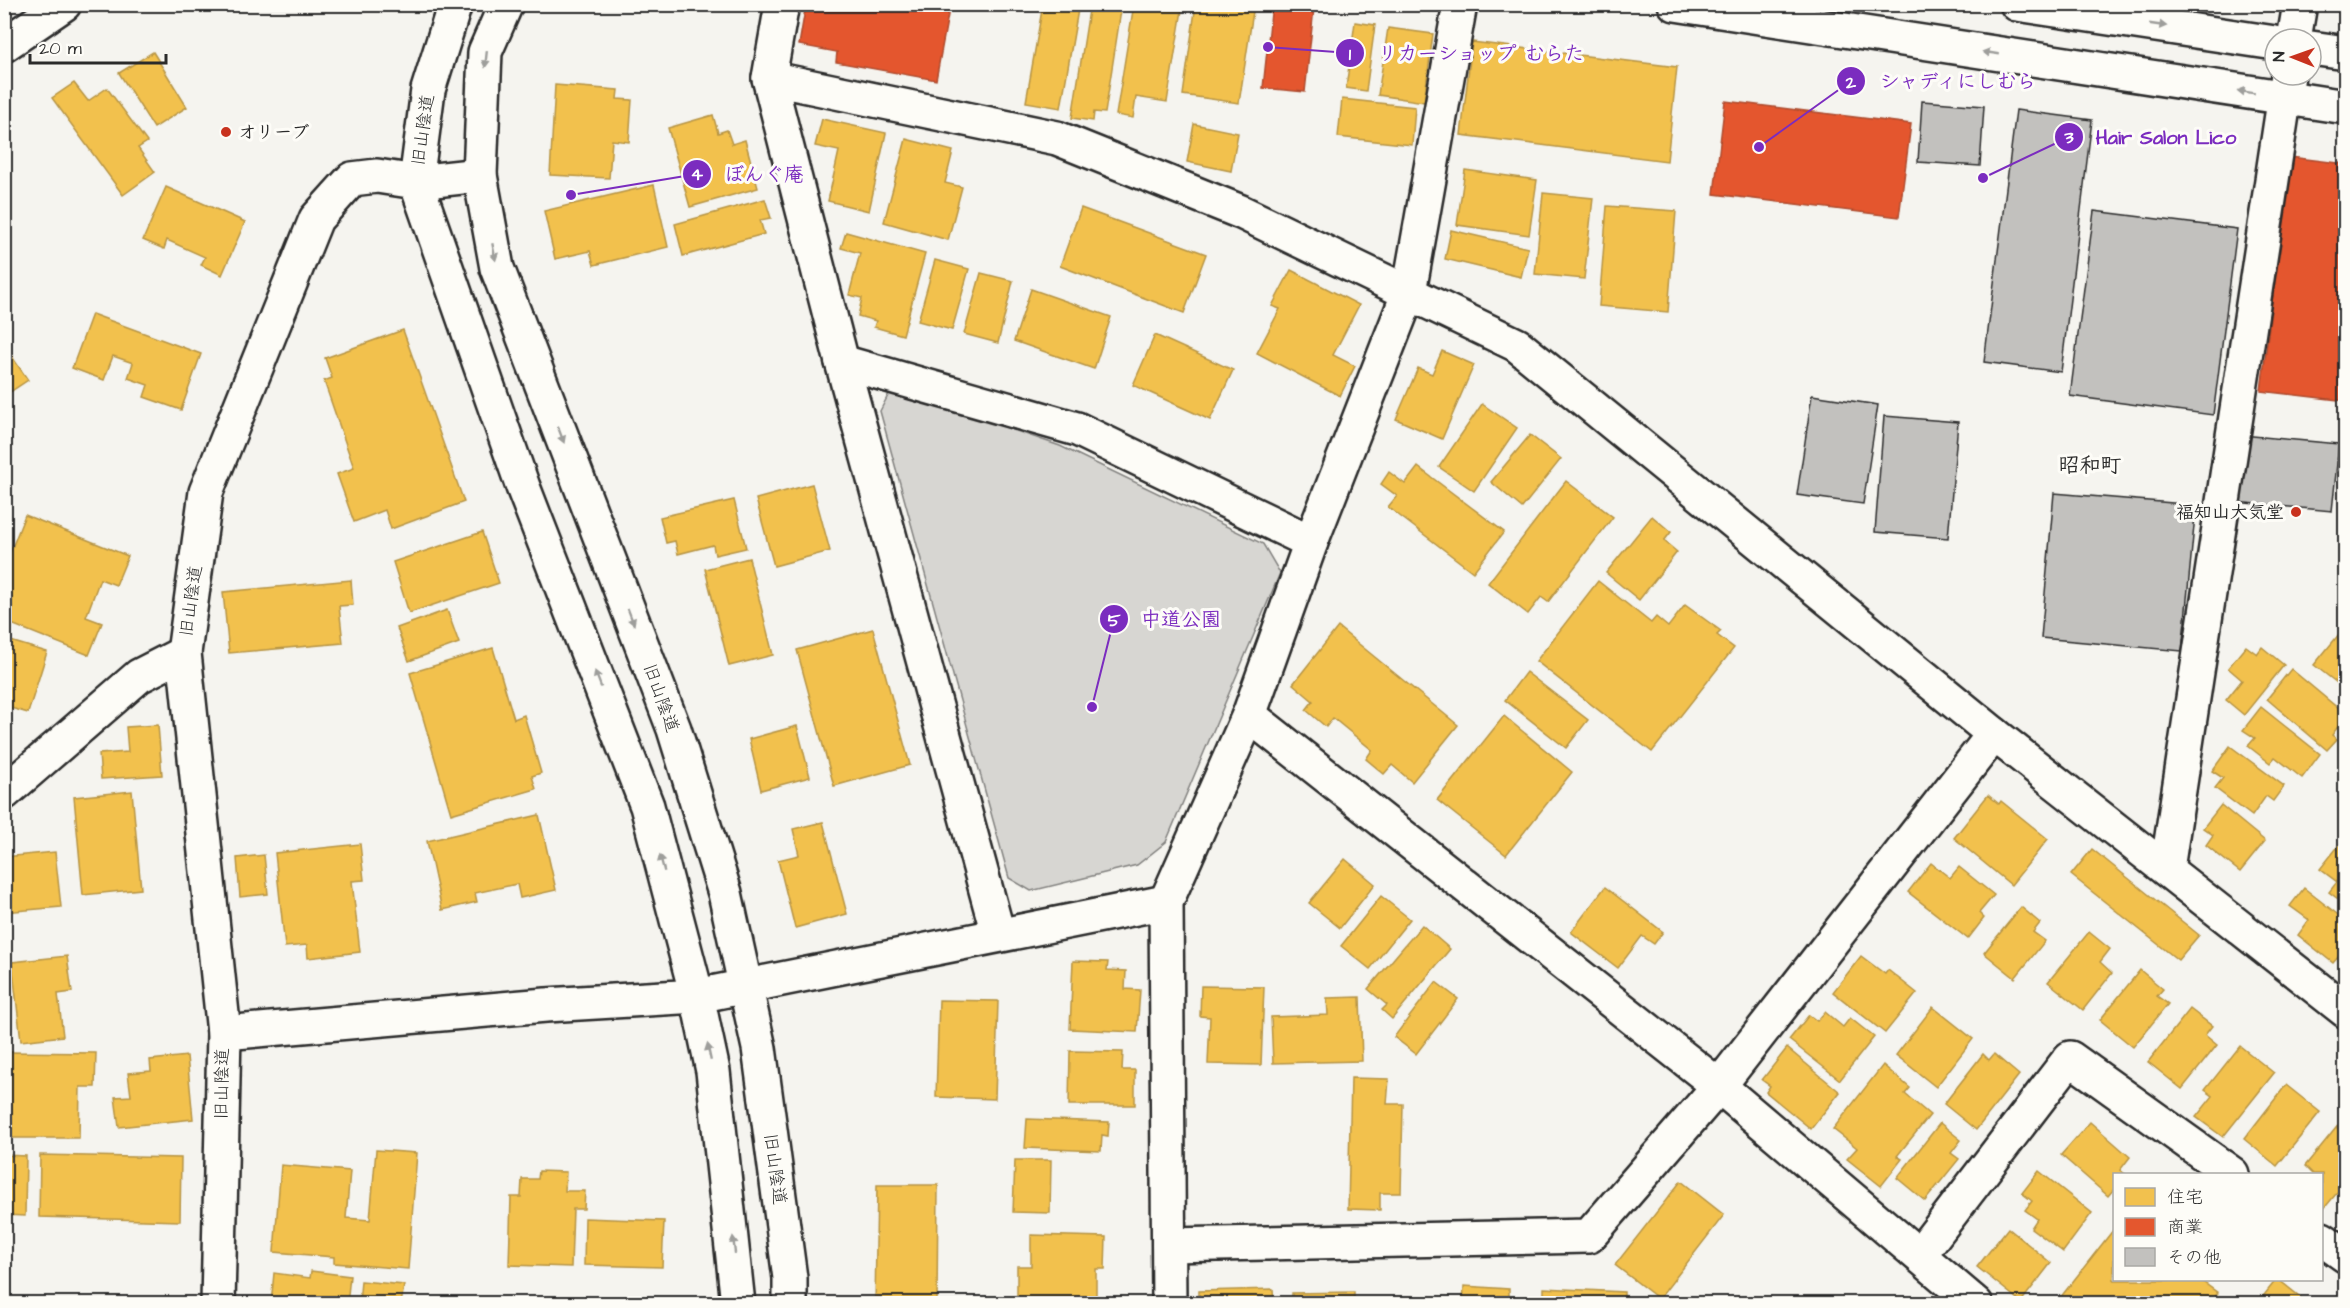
<svg xmlns="http://www.w3.org/2000/svg" width="2350" height="1308" font-family="'Architects Daughter','Klee One',sans-serif">
<style>
.green{fill:#d7d6d2;stroke:#81807e;stroke-width:1.5}
.homes{fill:#f2c14e;stroke:#b69444;stroke-width:1.5}
.shops{fill:#e4572e;stroke:#ac4a2d;stroke-width:1.5}
.building{fill:#c2c1be;stroke:#2b2b2b;stroke-width:1.5}
.lines{fill:none;stroke-linecap:round;stroke-linejoin:round}
.street-casing{stroke:#2b2b2b;stroke-width:38}
.secondary-casing{stroke:#2b2b2b;stroke-width:38}
.street{stroke:#fdfcf7;stroke-width:33}
.secondary{stroke:#fdfcf7;stroke-width:33}
.oneway{fill:#9e9e9b}
.poi-dot{fill:#c8321e;stroke:#fdfcf7;stroke-width:2}
.labels{text-anchor:middle;dominant-baseline:central;stroke-width:6;stroke-linejoin:round;paint-order:stroke}
.street-label{font-size:18px;fill:#2b2b2b;stroke:#fdfcf7}
.poi-label{font-size:18px;font-weight:bold;fill:#2b2b2b;stroke:#fdfcf7;text-anchor:start}
.quarter-label{font-size:21px;font-weight:bold;fill:#2b2b2b;stroke:#fdfcf7}
.leader{fill:none;stroke:#7b2cbf;stroke-width:2}
.callout-dot{fill:#7b2cbf;stroke:#fdfcf7;stroke-width:2}
.mark-label{font-size:18px;text-anchor:middle;font-weight:bold;fill:#fff}
.callout-label{font-size:20px;text-anchor:middle;font-weight:bold;fill:#7b2cbf;stroke:#fdfcf7;stroke-width:6;stroke-linejoin:round;paint-order:stroke}
</style>
<rect width="100%" height="100%" fill="#f5f4ef"/>
<filter id="ink" filterUnits="userSpaceOnUse"><feTurbulence type="fractalNoise" baseFrequency=".0167" numOctaves="2"/><feDisplacementMap in="SourceGraphic" scale="12" xChannelSelector="R" yChannelSelector="G"/><feConvolveMatrix kernelMatrix="1 2 1 2 8 2 1 2 1" color-interpolation-filters="sRGB"/></filter>
<g filter="url(#ink)">
<!-- green -->
<path class="green" d="M 892,388 L 1060,446 L 1263,544 L 1280,573 L 1166,842 L 1137,865 L 1031,891 L 1009,878 L 880,411 Z"/>
<!-- homes -->
<g class="homes">
<path d="M 1043,4 L 1079,4 L 1061,108 L 1026,102 Z"/>
<path d="M 1090,4 L 1122,4 L 1105,113 L 1094,112 L 1093,121 L 1072,118 Z"/>
<path d="M 1134,4 L 1183,4 L 1167,102 L 1136,97 L 1133,118 L 1116,115 Z"/>
<path d="M 1196,4 L 1254,5 L 1239,103 L 1183,95 Z"/>
<path d="M 1355,22 L 1375,25 L 1366,91 L 1346,88 Z"/>
<path d="M 1388,28 L 1433,34 L 1424,102 L 1378,95 Z"/>
<path d="M 1472,42 L 1677,67 L 1667,161 L 1461,135 Z"/>
<path d="M 153,52 L 187,107 L 154,128 L 119,73 Z"/>
<path d="M 74,83 L 88,101 L 107,88 L 147,142 L 138,148 L 155,172 L 123,195 L 52,98 Z"/>
<path d="M 555,85 L 618,90 L 617,99 L 632,100 L 629,142 L 612,140 L 609,178 L 550,175 Z"/>
<path d="M 1342,99 L 1415,107 L 1412,145 L 1338,137 Z"/>
<path d="M 713,115 L 718,133 L 727,130 L 732,144 L 745,140 L 758,188 L 690,207 L 668,128 Z"/>
<path d="M 822,119 L 886,133 L 869,211 L 828,201 L 839,151 L 815,146 Z"/>
<path d="M 1194,124 L 1238,133 L 1231,171 L 1187,162 Z"/>
<path d="M 906,139 L 953,151 L 945,183 L 962,187 L 948,240 L 884,222 Z"/>
<path d="M 1465,170 L 1537,180 L 1529,235 L 1457,225 Z"/>
<path d="M 654,185 L 668,247 L 594,265 L 590,251 L 555,259 L 544,211 Z"/>
<path d="M 166,187 L 245,222 L 222,275 L 201,265 L 205,257 L 167,240 L 164,249 L 143,240 Z"/>
<path d="M 1543,193 L 1593,198 L 1584,279 L 1535,274 Z"/>
<path d="M 765,199 L 771,218 L 760,220 L 764,234 L 683,256 L 675,224 Z"/>
<path d="M 1607,206 L 1676,211 L 1668,312 L 1599,306 Z"/>
<path d="M 1081,208 L 1206,254 L 1184,313 L 1060,266 Z"/>
<path d="M 1451,230 L 1528,248 L 1521,277 L 1445,259 Z"/>
<path d="M 846,232 L 925,254 L 903,335 L 874,327 L 876,321 L 858,316 L 862,298 L 849,295 L 860,253 L 841,248 Z"/>
<path d="M 935,260 L 969,269 L 952,330 L 918,321 Z"/>
<path d="M 1291,270 L 1359,305 L 1333,355 L 1355,366 L 1340,396 L 1257,353 L 1280,309 L 1272,306 Z"/>
<path d="M 981,273 L 1013,281 L 998,343 L 964,334 Z"/>
<path d="M 1031,289 L 1111,317 L 1094,369 L 1014,341 Z"/>
<path d="M 92,314 L 201,354 L 181,410 L 144,397 L 148,385 L 128,378 L 133,363 L 113,356 L 104,380 L 72,368 Z"/>
<path d="M 403,330 L 464,502 L 391,529 L 385,510 L 354,522 L 337,474 L 354,468 L 324,381 L 332,378 L 325,358 Z"/>
<path d="M 1155,335 L 1233,370 L 1210,420 L 1133,385 Z"/>
<path d="M 4,345 L 28,380 L 4,396 Z"/>
<path d="M 1442,351 L 1474,365 L 1442,439 L 1396,419 L 1418,368 L 1432,374 Z"/>
<path d="M 1482,404 L 1517,428 L 1474,491 L 1439,467 Z"/>
<path d="M 1530,435 L 1561,459 L 1522,508 L 1491,482 Z"/>
<path d="M 1418,467 L 1504,532 L 1473,572 L 1388,507 L 1397,496 L 1381,484 L 1389,472 L 1405,484 Z"/>
<path d="M 1566,481 L 1613,517 L 1548,602 L 1541,597 L 1528,614 L 1488,583 Z"/>
<path d="M 812,484 L 830,551 L 774,566 L 756,499 Z"/>
<path d="M 734,500 L 746,548 L 715,555 L 713,545 L 678,554 L 675,541 L 666,543 L 660,517 Z"/>
<path d="M 25,515 L 128,556 L 116,585 L 100,579 L 86,617 L 102,623 L 89,655 L 4,621 L 4,568 Z"/>
<path d="M 1652,516 L 1671,532 L 1664,541 L 1677,552 L 1639,600 L 1606,573 Z"/>
<path d="M 482,532 L 499,583 L 409,613 L 393,562 Z"/>
<path d="M 749,558 L 773,655 L 729,666 L 705,569 Z"/>
<path d="M 351,580 L 353,605 L 339,606 L 343,643 L 229,653 L 223,592 Z"/>
<path d="M 1598,581 L 1651,623 L 1656,617 L 1668,627 L 1685,605 L 1721,631 L 1717,635 L 1734,648 L 1652,752 L 1536,661 Z"/>
<path d="M 447,610 L 459,643 L 409,661 L 397,628 Z"/>
<path d="M 1338,627 L 1458,725 L 1412,782 L 1392,765 L 1384,774 L 1366,759 L 1372,750 L 1333,718 L 1326,727 L 1306,710 L 1313,701 L 1293,684 Z"/>
<path d="M 873,629 L 910,765 L 834,786 L 797,650 Z"/>
<path d="M 2340,633 L 2346,637 L 2346,690 L 2314,665 Z"/>
<path d="M 4,639 L 47,652 L 28,713 L 4,706 Z"/>
<path d="M 2246,646 L 2257,654 L 2262,647 L 2284,665 L 2244,715 L 2226,700 L 2242,680 L 2228,668 Z"/>
<path d="M 493,648 L 514,719 L 524,715 L 541,773 L 532,776 L 536,789 L 451,814 L 410,673 Z"/>
<path d="M 2291,669 L 2346,715 L 2332,735 L 2337,739 L 2327,750 L 2267,699 Z"/>
<path d="M 1526,672 L 1588,720 L 1566,748 L 1505,700 Z"/>
<path d="M 2261,707 L 2320,754 L 2302,778 L 2275,757 L 2270,763 L 2248,746 L 2255,738 L 2243,730 Z"/>
<path d="M 1504,716 L 1572,772 L 1506,855 L 1437,800 Z"/>
<path d="M 158,725 L 162,775 L 101,779 L 99,754 L 128,752 L 126,727 Z"/>
<path d="M 797,726 L 810,777 L 761,790 L 749,739 Z"/>
<path d="M 2230,746 L 2284,786 L 2273,801 L 2266,796 L 2252,816 L 2215,788 L 2223,778 L 2212,771 Z"/>
<path d="M 132,791 L 141,889 L 83,895 L 74,797 Z"/>
<path d="M 1988,795 L 1999,804 L 2001,801 L 2048,839 L 2011,885 L 1954,838 Z"/>
<path d="M 2221,805 L 2265,841 L 2240,872 L 2206,845 L 2213,835 L 2203,828 Z"/>
<path d="M 539,815 L 556,890 L 520,898 L 517,884 L 475,893 L 477,902 L 442,910 L 427,841 Z"/>
<path d="M 823,822 L 847,914 L 795,928 L 778,860 L 799,855 L 793,829 Z"/>
<path d="M 360,844 L 364,880 L 352,881 L 360,952 L 308,958 L 307,945 L 285,947 L 275,853 Z"/>
<path d="M 2340,844 L 2346,849 L 2346,905 L 2329,892 L 2337,882 L 2320,869 Z"/>
<path d="M 2092,849 L 2199,935 L 2178,960 L 2071,875 Z"/>
<path d="M 55,852 L 61,907 L 4,912 L 4,857 Z"/>
<path d="M 264,855 L 268,894 L 240,897 L 237,858 Z"/>
<path d="M 1345,859 L 1375,884 L 1340,928 L 1309,903 Z"/>
<path d="M 1931,863 L 1950,878 L 1959,867 L 1994,895 L 1979,913 L 1984,918 L 1968,939 L 1908,892 Z"/>
<path d="M 1605,887 L 1663,932 L 1654,944 L 1642,936 L 1618,968 L 1571,932 Z"/>
<path d="M 2304,888 L 2346,921 L 2346,948 L 2333,963 L 2298,935 L 2309,920 L 2290,906 Z"/>
<path d="M 1381,896 L 1410,919 L 1370,969 L 1341,946 Z"/>
<path d="M 2021,907 L 2040,923 L 2033,932 L 2045,941 L 2015,978 L 1984,953 Z"/>
<path d="M 1422,925 L 1450,949 L 1392,1019 L 1382,1010 L 1387,1005 L 1368,989 Z"/>
<path d="M 2089,932 L 2110,949 L 2100,962 L 2112,973 L 2083,1010 L 2048,982 Z"/>
<path d="M 67,956 L 72,992 L 58,994 L 63,1036 L 21,1041 L 12,962 Z"/>
<path d="M 1861,956 L 1885,974 L 1888,970 L 1917,993 L 1885,1033 L 1833,992 Z"/>
<path d="M 1073,961 L 1108,962 L 1107,970 L 1126,971 L 1125,989 L 1140,990 L 1137,1032 L 1070,1029 Z"/>
<path d="M 2140,970 L 2163,989 L 2157,996 L 2168,1004 L 2133,1047 L 2100,1020 Z"/>
<path d="M 1436,982 L 1458,999 L 1416,1054 L 1394,1037 Z"/>
<path d="M 1201,986 L 1264,987 L 1261,1065 L 1208,1064 L 1210,1017 L 1200,1016 Z"/>
<path d="M 1360,997 L 1362,1061 L 1273,1063 L 1271,1017 L 1328,1015 L 1327,998 Z"/>
<path d="M 939,1000 L 998,1001 L 995,1099 L 936,1097 Z"/>
<path d="M 1933,1007 L 1973,1039 L 1936,1087 L 1896,1055 Z"/>
<path d="M 2190,1009 L 2212,1026 L 2205,1035 L 2217,1045 L 2182,1089 L 2148,1062 Z"/>
<path d="M 1825,1012 L 1843,1027 L 1850,1018 L 1874,1037 L 1840,1080 L 1789,1040 L 1809,1015 L 1817,1021 Z"/>
<path d="M 2240,1046 L 2274,1073 L 2223,1137 L 2196,1117 L 2213,1096 L 2205,1090 Z"/>
<path d="M 1787,1048 L 1840,1092 L 1811,1129 L 1766,1092 L 1770,1086 L 1762,1080 Z"/>
<path d="M 1070,1051 L 1123,1052 L 1122,1070 L 1135,1070 L 1135,1105 L 1069,1105 Z"/>
<path d="M 5,1052 L 96,1053 L 95,1087 L 80,1087 L 79,1138 L 4,1138 Z"/>
<path d="M 1983,1054 L 1989,1060 L 1994,1054 L 2019,1075 L 1976,1130 L 1944,1104 Z"/>
<path d="M 187,1056 L 193,1119 L 119,1127 L 115,1097 L 131,1096 L 128,1073 L 151,1071 L 150,1060 Z"/>
<path d="M 1883,1065 L 1910,1088 L 1905,1094 L 1930,1115 L 1897,1156 L 1902,1159 L 1881,1186 L 1847,1159 L 1857,1148 L 1833,1129 Z"/>
<path d="M 1351,1078 L 1389,1079 L 1387,1104 L 1403,1104 L 1401,1193 L 1380,1193 L 1380,1210 L 1348,1209 Z"/>
<path d="M 2286,1085 L 2320,1112 L 2277,1166 L 2244,1139 Z"/>
<path d="M 1027,1119 L 1109,1122 L 1108,1136 L 1102,1135 L 1101,1151 L 1025,1148 Z"/>
<path d="M 2090,1122 L 2130,1157 L 2120,1170 L 2125,1174 L 2114,1174 L 2114,1189 L 2108,1196 L 2061,1155 Z"/>
<path d="M 1940,1123 L 1961,1140 L 1951,1153 L 1959,1159 L 1925,1201 L 1897,1178 Z"/>
<path d="M 2340,1123 L 2346,1127 L 2346,1182 L 2322,1211 L 2322,1174 L 2313,1174 L 2305,1166 Z"/>
<path d="M 376,1150 L 417,1153 L 408,1269 L 334,1263 L 334,1257 L 274,1252 L 281,1165 L 350,1171 L 346,1218 L 370,1220 Z"/>
<path d="M 4,1155 L 26,1156 L 25,1216 L 4,1215 Z"/>
<path d="M 40,1155 L 181,1158 L 180,1221 L 39,1217 Z"/>
<path d="M 1015,1160 L 1051,1160 L 1050,1213 L 1013,1212 Z"/>
<path d="M 539,1171 L 566,1172 L 565,1191 L 585,1191 L 584,1209 L 573,1209 L 571,1267 L 509,1265 L 511,1197 L 521,1197 L 522,1179 L 538,1179 Z"/>
<path d="M 2039,1171 L 2092,1213 L 2063,1252 L 2031,1228 L 2037,1219 L 2025,1210 L 2032,1201 L 2022,1193 Z"/>
<path d="M 1681,1181 L 1724,1215 L 1659,1299 L 1615,1265 Z"/>
<path d="M 877,1185 L 938,1185 L 937,1304 L 875,1304 Z"/>
<path d="M 585,1218 L 664,1221 L 662,1267 L 584,1265 Z"/>
<path d="M 2008,1228 L 2051,1263 L 2021,1302 L 1977,1267 Z"/>
<path d="M 2114,1229 L 2114,1280 L 2200,1280 L 2218,1293 L 2209,1304 L 2066,1304 L 2060,1298 Z"/>
<path d="M 1031,1235 L 1106,1237 L 1105,1269 L 1096,1269 L 1096,1304 L 1027,1304 L 1027,1298 L 1017,1297 L 1017,1266 L 1031,1266 Z"/>
<path d="M 311,1271 L 350,1276 L 347,1304 L 271,1304 L 274,1273 L 310,1278 Z"/>
<path d="M 2276,1280 L 2279,1280 L 2309,1304 L 2257,1304 Z"/>
<path d="M 361,1281 L 404,1285 L 401,1304 L 359,1304 Z"/>
<path d="M 1464,1286 L 1509,1289 L 1509,1304 L 1463,1304 Z"/>
<path d="M 1544,1288 L 1624,1292 L 1624,1304 L 1544,1304 Z"/>
<path d="M 1273,1289 L 1274,1304 L 1199,1304 L 1199,1291 Z"/>
<path d="M 1354,1292 L 1354,1304 L 1292,1304 L 1292,1293 Z"/>
</g>
<!-- shops -->
<g class="shops">
<path d="M 806,4 L 950,4 L 936,80 L 836,62 L 837,52 L 799,45 Z"/>
<path d="M 1272,4 L 1314,8 L 1305,92 L 1263,88 Z"/>
<path d="M 1725,101 L 1911,124 L 1899,217 L 1714,194 Z"/>
<path d="M 2290,157 L 2346,164 L 2346,401 L 2261,391 Z"/>
</g>
<!-- building -->
<g class="building">
<path d="M 1922,101 L 1984,106 L 1980,166 L 1918,162 Z"/>
<path d="M 2016,110 L 2092,120 L 2061,372 L 1984,362 Z"/>
<path d="M 2094,211 L 2237,229 L 2213,415 L 2070,396 Z"/>
<path d="M 1812,395 L 1878,405 L 1863,504 L 1797,495 Z"/>
<path d="M 1884,416 L 1958,422 L 1948,538 L 1875,532 Z"/>
<path d="M 2242,435 L 2339,444 L 2332,511 L 2235,502 Z"/>
<path d="M 2054,493 L 2196,505 L 2182,651 L 2041,638 Z"/>
</g>
<g class="lines">
<defs>
<g id="street">
<path d="M 782,4 L 769,78 L 842,362 L 998,934"/>
<path d="M 2294,39 L 2300,4"/>
<path d="M 769,78 L 1057,138 L 1241,212 L 1517,345 L 1994,734 L 2346,1011"/>
<path d="M 842,362 L 1077,429 L 1311,542"/>
<path d="M 1249,715 L 1719,1086 L 1976,1304"/>
<path d="M 4,793 L 139,676 L 184,653"/>
<path d="M 2167,869 L 2288,75"/>
<path d="M 224,1033 L 546,1005 L 697,996 L 1166,902"/>
<path d="M 2322,1239 L 2346,1256"/>
<path d="M 1169,1245 L 1589,1236 L 1719,1086 L 1994,734"/>
<path d="M 1919,1255 L 2070,1058 L 2232,1174"/>
<path d="M 218,1304 L 224,1033 L 184,653 L 206,492 L 316,219 L 352,179 L 377,176 L 416,182 L 480,175"/>
<path d="M 1169,1304 L 1166,902 L 1249,715 L 1311,542 L 1409,292 L 1460,4"/>
</g>
<g id="secondary">
<path d="M 455,4 L 428,90 L 416,182 L 523,487 L 647,806 L 697,996 L 713,1071 L 738,1304"/>
<path d="M 506,4 L 485,52 L 480,175 L 497,268 L 674,729 L 725,893 L 759,1048 L 790,1278 L 790,1304"/>
<path d="M 1675,4 L 2346,107"/>
<path d="M 2017,4 L 2275,43"/>
<path d="M 4,45 L 64,4"/>
<path d="M 2311,48 L 2346,53"/>
</g>
</defs>
<!-- street casing -->
<use href="#street" class="street-casing"/>
<!-- secondary casing -->
<use href="#secondary" class="secondary-casing"/>
<!-- street -->
<use href="#street" class="street"/>
<!-- secondary -->
<use href="#secondary" class="secondary"/>
</g>
<!-- one-way arrows -->
<defs><path id="oneway-solid" d="M-6-.8H1V-3.2L6.5 0L1 3.2V.8H-6Z" transform="scale(1.5)"/></defs>
<g class="oneway">
<use href="#oneway-solid" transform="translate(2158 25) rotate(8)"/>
<use href="#oneway-solid" transform="translate(1991 53) rotate(-171)"/>
<use href="#oneway-solid" transform="translate(486 59) rotate(96)"/>
<use href="#oneway-solid" transform="translate(2246 92) rotate(-171)"/>
<use href="#oneway-solid" transform="translate(494 252) rotate(79)"/>
<use href="#oneway-solid" transform="translate(561 435) rotate(69)"/>
<use href="#oneway-solid" transform="translate(631 617) rotate(69)"/>
<use href="#oneway-solid" transform="translate(598 679) rotate(-111)"/>
<use href="#oneway-solid" transform="translate(662 863) rotate(-105)"/>
<use href="#oneway-solid" transform="translate(709 1052) rotate(-102)"/>
<use href="#oneway-solid" transform="translate(734 1245) rotate(-97)"/>
</g>
</g>
<!-- markers -->
<g class="poi-dot">
<circle cx="226" cy="132" r="6"/>
<circle cx="2296" cy="512" r="6"/>
</g>
<g class="labels">
<!-- street labels -->
<g class="street-label">
<text transform="translate(423 130) rotate(-82)">旧山陰道</text>
<text transform="translate(191 601) rotate(-82)">旧山陰道</text>
<text transform="translate(661 698) rotate(70)">旧山陰道</text>
<text transform="translate(222 1084) rotate(-89)">旧山陰道</text>
<text transform="translate(775 1169) rotate(82)">旧山陰道</text>
</g>
<!-- poi labels -->
<g class="poi-label">
<text x="238" y="132">オリーブ</text>
<text x="2284" y="512" text-anchor="end">福知山大気堂</text>
</g>
<!-- quarter labels -->
<g class="quarter-label">
<text x="2090" y="465">昭和町</text>
</g>
</g>
<!-- callouts -->
<path class="leader" d="M1268 47L1350 53M1759 147L1851 81M1983 178L2069 137M571 195L697 174M1092 707L1114 619"/>
<g class="callout-dot">
<circle cx="1268" cy="47" r="6"/>
<circle cx="1759" cy="147" r="6"/>
<circle cx="1983" cy="178" r="6"/>
<circle cx="571" cy="195" r="6"/>
<circle cx="1092" cy="707" r="6"/>
<circle cx="1350" cy="53" r="15"/>
<circle cx="1851" cy="81" r="15"/>
<circle cx="2069" cy="137" r="15"/>
<circle cx="697" cy="174" r="15"/>
<circle cx="1114" cy="619" r="15"/>
</g>
<g class="mark-label">
<text x="1350" y="60">1</text>
<text x="1851" y="88">2</text>
<text x="2069" y="143">3</text>
<text x="697" y="180">4</text>
<text x="1114" y="626">5</text>
</g>
<g class="callout-label">
<text x="1481" y="60">リカーショップ むらた</text>
<text x="1958" y="88">シャディにしむら</text>
<text x="2166" y="144">Hair Salon Lico</text>
<text x="764" y="181">ぼんぐ庵</text>
<text x="1181" y="626">中道公園</text>
</g>
<!-- margin -->
<rect width="2350" height="1308" fill="none" stroke="#fdfcf7" stroke-width="24"/>
<rect x="12" y="12" width="2326" height="1284" fill="none" stroke="#2b2b2b" stroke-width="2" filter="url(#ink)"/>
<!-- legend -->
<rect x="2113" y="1173" width="210" height="108" fill="#fdfcf7" stroke="#a9a8a5" stroke-width="1.5"/>
<rect x="2125" y="1188" width="30" height="18" fill="#f2c14e" stroke="#a9a8a5" stroke-width="1.5"/>
<text x="2167" y="1203" font-size="18" fill="#2b2b2b">住宅</text>
<rect x="2125" y="1218" width="30" height="18" fill="#e4572e" stroke="#a9a8a5" stroke-width="1.5"/>
<text x="2167" y="1233" font-size="18" fill="#2b2b2b">商業</text>
<rect x="2125" y="1248" width="30" height="18" fill="#c2c1be" stroke="#a9a8a5" stroke-width="1.5"/>
<text x="2167" y="1263" font-size="18" fill="#2b2b2b">その他</text>
<!-- north arrow -->
<g transform="translate(2293 57) rotate(271)"><circle r="28" fill="#fdfcf7" stroke="#a9a8a5" stroke-width="1.5"/>
<path d="M0-4.5L10 22L0 15L-10 22Z" fill="#c8321e"/>
<text y="-9" font-size="16" font-weight="bold" text-anchor="middle" fill="#2b2b2b">N</text>
</g>
<!-- scale -->
<path d="M30 54v9h136v-9" fill="none" stroke="#2b2b2b" stroke-width="3"/>
<text x="39" y="54" font-size="18" fill="#2b2b2b" stroke="#fdfcf7" stroke-width="4.5" paint-order="stroke">20 m</text>
</svg>
